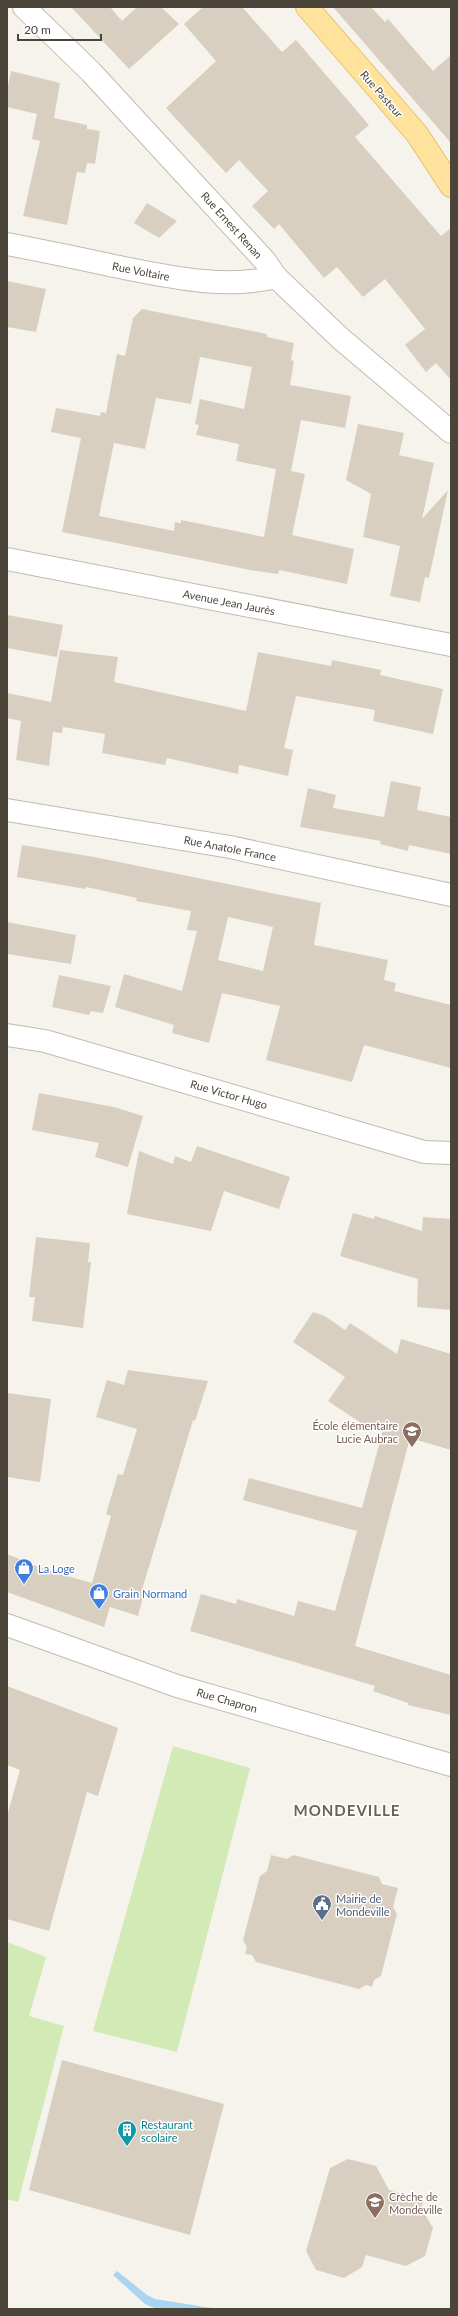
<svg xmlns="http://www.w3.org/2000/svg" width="458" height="2316" font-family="Lato,sans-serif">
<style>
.green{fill:#d2eab5}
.water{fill:#a9d4f2}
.building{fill:#d8cfc1;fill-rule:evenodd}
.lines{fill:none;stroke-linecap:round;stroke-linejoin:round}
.minor-casing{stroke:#c2bbae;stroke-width:24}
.major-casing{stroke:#e6c16a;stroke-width:24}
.minor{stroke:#fff;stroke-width:22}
.major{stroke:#ffe39c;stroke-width:22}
.labels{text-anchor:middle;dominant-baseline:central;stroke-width:3;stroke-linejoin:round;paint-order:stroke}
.street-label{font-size:11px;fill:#4b4439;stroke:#fff}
.education-label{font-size:11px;fill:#785e54;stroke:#fff;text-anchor:end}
.shop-label{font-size:11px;fill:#366cbe;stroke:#fff;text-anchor:start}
.service-label{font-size:11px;fill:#4e5e75;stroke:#fff;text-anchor:start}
.culture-label{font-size:11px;fill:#0d838f;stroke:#fff;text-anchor:start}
.district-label{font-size:15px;font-weight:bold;letter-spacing:1px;fill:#6e6250;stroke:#fff}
</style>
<rect width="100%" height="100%" fill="#f6f3ec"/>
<!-- green -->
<g class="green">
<path d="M 173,1746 L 250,1768 L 177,2052 L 93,2031 Z"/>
<path d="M 7,1942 L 46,1957 L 29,2016 L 64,2026 L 18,2202 L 7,2199 Z"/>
</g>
<!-- water -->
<path class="water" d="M 117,2271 L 147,2295 L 155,2299 L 218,2309 L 157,2309 L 145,2304 L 113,2275 Z"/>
<!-- building -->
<g class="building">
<path d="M 71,7 L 110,7 L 122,21 L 137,7 L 161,7 L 179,24 L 129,69 Z"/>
<path d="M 203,7 L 242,7 L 282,52 L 296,40 L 369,125 L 355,137 L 441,236 L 451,228 L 451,380 L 436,363 L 426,372 L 405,345 L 425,329 L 385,279 L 363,297 L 337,267 L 324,278 L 279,224 L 274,229 L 252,206 L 268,191 L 239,160 L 226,173 L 166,108 L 216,61 L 184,24 Z"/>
<path d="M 333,7 L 371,7 L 385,22 L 388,19 L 433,71 L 451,55 L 451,143 Z"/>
<path d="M 11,71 L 60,83 L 54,118 L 87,125 L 87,129 L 100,131 L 95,164 L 87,163 L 85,173 L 77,172 L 67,225 L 23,216 L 40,141 L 32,139 L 37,114 L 7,107 L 7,91 Z"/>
<path d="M 147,203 L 177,221 L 159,238 L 134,223 Z"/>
<path d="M 7,281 L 46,289 L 36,332 L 7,327 Z"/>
<path d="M 142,309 L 267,334 L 267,337 L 294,343 L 291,360 L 294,361 L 290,385 L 351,396 L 345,428 L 301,420 L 291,471 L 305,474 L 292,535 L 354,549 L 347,584 L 279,570 L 278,574 L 250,570 L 62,532 L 81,438 L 51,432 L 56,408 L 100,416 L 101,412 L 106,413 L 117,354 L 125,356 L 133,318 ZM 200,357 L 252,367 L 244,409 L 200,399 L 195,424 L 199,425 L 196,435 L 239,444 L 236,461 L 276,469 L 264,537 L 181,520 L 181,523 L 175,522 L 174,531 L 99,516 L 114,443 L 145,449 L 156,398 L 191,404 Z"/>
<path d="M 358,424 L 404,433 L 399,455 L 434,463 L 422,519 L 448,490 L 429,578 L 425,577 L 420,602 L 390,596 L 400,546 L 363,537 L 371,494 L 346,480 Z"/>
<path d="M 7,615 L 63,625 L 57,657 L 7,648 Z"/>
<path d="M 60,650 L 118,657 L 114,682 L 246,711 L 258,652 L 331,666 L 332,660 L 381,670 L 380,675 L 443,689 L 433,734 L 373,721 L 375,710 L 296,696 L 284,748 L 293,750 L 288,776 L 239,765 L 238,774 L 167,758 L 165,765 L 102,753 L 105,734 L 63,727 L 62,733 L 53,732 L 49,766 L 16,760 L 21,721 L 7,718 L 7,693 L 51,702 Z"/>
<path d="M 391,781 L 421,787 L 417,810 L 451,817 L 451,854 L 409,845 L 408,851 L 380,844 L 381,841 L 300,827 L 308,788 L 336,795 L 333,808 L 384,817 Z"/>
<path d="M 22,845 L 94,857 L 321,903 L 314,945 L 388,960 L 384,980 L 396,983 L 394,991 L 451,1005 L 451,1068 L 364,1045 L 352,1082 L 266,1060 L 280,1006 L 222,993 L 209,1043 L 172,1033 L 174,1025 L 115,1007 L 124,974 L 182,991 L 197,931 L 187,930 L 191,911 L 136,901 L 137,898 L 86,887 L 85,889 L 17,877 ZM 228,917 L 273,927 L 263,971 L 218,960 Z"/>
<path d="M 7,922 L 76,935 L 71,964 L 7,954 Z"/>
<path d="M 59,975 L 111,986 L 103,1013 L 91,1011 L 89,1015 L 52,1007 Z"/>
<path d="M 39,1093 L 114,1107 L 143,1116 L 128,1167 L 95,1157 L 99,1143 L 32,1130 Z"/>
<path d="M 197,1146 L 290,1177 L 279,1209 L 224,1191 L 211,1231 L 127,1214 L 139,1151 L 173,1164 L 175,1156 L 191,1162 Z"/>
<path d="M 353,1213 L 374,1219 L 375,1216 L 422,1231 L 423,1217 L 451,1219 L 451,1310 L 417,1307 L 418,1279 L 340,1256 Z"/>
<path d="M 36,1237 L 90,1243 L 88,1262 L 91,1262 L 83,1328 L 32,1321 L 35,1297 L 29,1297 Z"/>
<path d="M 313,1312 L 325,1316 L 345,1330 L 350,1323 L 397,1354 L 401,1339 L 451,1354 L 451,1450 L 410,1438 L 355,1646 L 451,1675 L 451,1715 L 408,1705 L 408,1703 L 373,1691 L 375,1686 L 190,1631 L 201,1594 L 236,1604 L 237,1599 L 294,1616 L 298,1601 L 335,1611 L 357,1531 L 243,1500 L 249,1478 L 362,1508 L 383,1430 L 361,1423 L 328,1401 L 345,1377 L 293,1342 Z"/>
<path d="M 128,1370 L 208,1381 L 195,1421 L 193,1420 L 141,1593 L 144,1594 L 138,1616 L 110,1607 L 104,1627 L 7,1592 L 7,1554 L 49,1571 L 92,1583 L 111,1516 L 106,1514 L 118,1474 L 123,1475 L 137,1429 L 96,1417 L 107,1380 L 124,1385 Z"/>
<path d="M 7,1393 L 51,1399 L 40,1482 L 7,1477 Z"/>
<path d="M 7,1686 L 118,1728 L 98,1796 L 87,1792 L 49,1931 L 7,1919 L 7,1816 L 20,1770 L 7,1765 Z"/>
<path d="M 271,1855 L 287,1859 L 293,1855 L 379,1877 L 382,1884 L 398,1888 L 393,1907 L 397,1914 L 381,1976 L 374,1980 L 372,1987 L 366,1985 L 359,1989 L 256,1962 L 252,1955 L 245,1954 L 247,1947 L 243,1940 L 260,1876 L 267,1871 Z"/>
<path d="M 62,2060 L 224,2104 L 190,2235 L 29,2190 Z"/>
<path d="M 348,2159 L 376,2166 L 389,2190 L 424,2200 L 421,2208 L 433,2228 L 425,2256 L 406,2266 L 366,2255 L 362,2267 L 344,2278 L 316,2270 L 306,2251 L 330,2168 Z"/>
</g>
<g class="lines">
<defs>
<g id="minor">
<path d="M 24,7 L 91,72 L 265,261 L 276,277 L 340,338 L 451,432"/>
<path d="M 7,244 C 43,251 78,258 114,266 C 166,276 223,290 276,277"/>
<path d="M 7,559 L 451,645"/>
<path d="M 7,810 L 230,847 L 451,895"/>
<path d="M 7,1035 L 45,1041 L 424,1152 L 451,1153"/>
<path d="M 7,1625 L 177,1686 L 451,1765"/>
</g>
<path id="major" d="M 307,7 L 417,134 L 451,186"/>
</defs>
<!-- minor casing -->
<use href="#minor" class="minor-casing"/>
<!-- major casing -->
<use href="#major" class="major-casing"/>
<!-- minor -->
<use href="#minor" class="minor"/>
<!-- major -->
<use href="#major" class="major"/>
</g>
<!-- icons -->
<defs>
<symbol id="school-pin" viewBox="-11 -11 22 30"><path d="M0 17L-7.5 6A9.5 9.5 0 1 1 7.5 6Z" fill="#8d6e63" stroke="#fff"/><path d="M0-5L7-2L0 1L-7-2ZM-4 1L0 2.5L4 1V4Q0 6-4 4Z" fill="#fff"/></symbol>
<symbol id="shop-pin" viewBox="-11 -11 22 30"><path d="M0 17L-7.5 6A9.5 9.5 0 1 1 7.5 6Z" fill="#3f7fe0" stroke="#fff"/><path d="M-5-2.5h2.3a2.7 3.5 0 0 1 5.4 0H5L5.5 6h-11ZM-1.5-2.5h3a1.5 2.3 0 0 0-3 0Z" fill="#fff"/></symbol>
<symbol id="civic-pin" viewBox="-11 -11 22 30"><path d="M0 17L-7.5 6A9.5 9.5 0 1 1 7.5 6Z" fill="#5c6f8a" stroke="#fff"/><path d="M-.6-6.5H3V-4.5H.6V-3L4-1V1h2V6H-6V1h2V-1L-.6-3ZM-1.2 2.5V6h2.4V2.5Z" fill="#fff"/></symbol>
<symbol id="building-pin" viewBox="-11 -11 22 30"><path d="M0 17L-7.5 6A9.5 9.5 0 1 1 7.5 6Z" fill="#0f9aa8" stroke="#fff"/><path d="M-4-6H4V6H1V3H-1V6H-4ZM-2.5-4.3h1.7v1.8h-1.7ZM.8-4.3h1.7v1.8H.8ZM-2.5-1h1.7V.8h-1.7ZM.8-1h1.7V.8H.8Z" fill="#fff"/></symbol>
</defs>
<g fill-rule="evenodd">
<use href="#school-pin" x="401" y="1420" width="22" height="30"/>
<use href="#shop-pin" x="13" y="1557" width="22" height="30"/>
<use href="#shop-pin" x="88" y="1582" width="22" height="30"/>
<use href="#civic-pin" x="311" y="1893" width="22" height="30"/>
<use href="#building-pin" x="116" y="2119" width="22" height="30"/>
<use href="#school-pin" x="364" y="2191" width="22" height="30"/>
</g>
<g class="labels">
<!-- street labels -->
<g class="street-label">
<text transform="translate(382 94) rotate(49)">Rue Pasteur</text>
<text transform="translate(232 225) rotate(48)">Rue Ernest Renan</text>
<text transform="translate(141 271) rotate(11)">Rue Voltaire</text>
<text transform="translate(229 602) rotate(11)">Avenue Jean Jaurès</text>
<text transform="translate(230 848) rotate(11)">Rue Anatole France</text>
<text transform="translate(229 1094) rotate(16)">Rue Victor Hugo</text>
<text transform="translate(227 1700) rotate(16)">Rue Chapron</text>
</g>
<!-- education labels -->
<g class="education-label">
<text x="398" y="1425">École élémentaire<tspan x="398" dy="13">Lucie Aubrac</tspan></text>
<text x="389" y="2196" text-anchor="start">Crèche de<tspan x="389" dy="13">Mondeville</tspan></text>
</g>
<!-- shop labels -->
<g class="shop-label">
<text x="38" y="1568">La Loge</text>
<text x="113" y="1593">Grain Normand</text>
</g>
<!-- service labels -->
<g class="service-label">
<text x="336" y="1898">Mairie de<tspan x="336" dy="13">Mondeville</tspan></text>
</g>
<!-- culture labels -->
<g class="culture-label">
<text x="141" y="2124">Restaurant<tspan x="141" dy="13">scolaire</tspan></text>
</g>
<!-- district labels -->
<g class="district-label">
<text x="347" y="1810">MONDEVILLE</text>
</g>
</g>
<!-- border -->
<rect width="458" height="2316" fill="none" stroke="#4b4439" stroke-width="16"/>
<!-- scale -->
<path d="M18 34v6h83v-6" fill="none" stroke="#4b4439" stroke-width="2"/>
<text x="24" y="34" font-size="12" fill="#4b4439" stroke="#ffffff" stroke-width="3" paint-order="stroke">20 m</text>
</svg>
